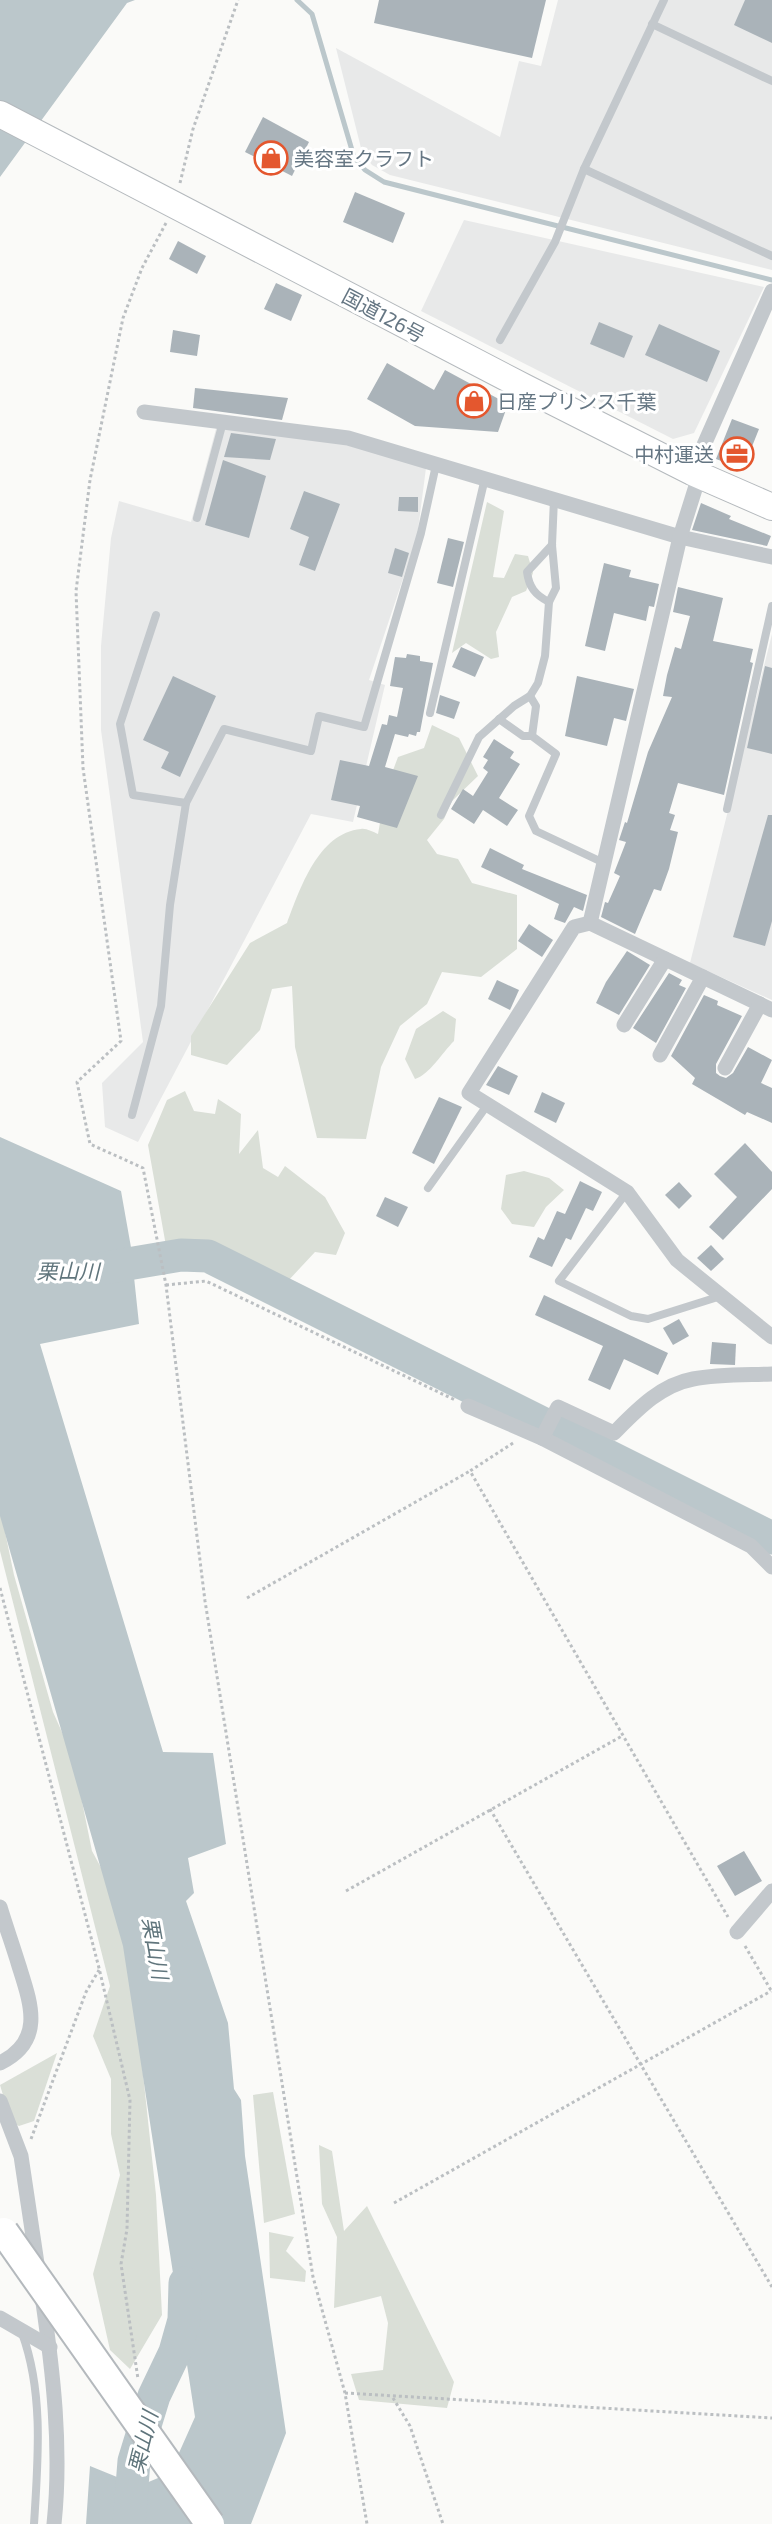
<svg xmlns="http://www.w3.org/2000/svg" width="772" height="2524" font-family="'Exo 2','Noto Sans JP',sans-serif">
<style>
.built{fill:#e8e9e9}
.green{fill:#dadfd7}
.water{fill:#bbc7cb}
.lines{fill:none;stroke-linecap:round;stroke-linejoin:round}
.stream{stroke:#bbc7cb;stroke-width:5}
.river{stroke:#bbc7cb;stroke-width:33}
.building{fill:#aab3b9}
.trunk-casing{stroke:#b4b9bd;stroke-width:28}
.path{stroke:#bbbfc2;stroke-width:3;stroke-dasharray:3 3;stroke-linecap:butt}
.service{stroke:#c3c8cc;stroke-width:8}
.minor{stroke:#c3c8cc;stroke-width:15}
.trunk{stroke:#fff;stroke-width:26}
.motorway-bridge-casing{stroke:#b4b9bd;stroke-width:32;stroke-linecap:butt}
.motorway-bridge{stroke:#fff;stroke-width:28}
.labels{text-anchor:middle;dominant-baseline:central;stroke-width:6;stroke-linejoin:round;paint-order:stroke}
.poi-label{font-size:20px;fill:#657683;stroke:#fff;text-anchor:start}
.street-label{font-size:20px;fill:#657683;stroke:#fff}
.water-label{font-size:21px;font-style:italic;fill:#60757c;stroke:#fff}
</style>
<rect width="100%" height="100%" fill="#fafaf8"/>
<!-- built -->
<g class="built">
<path d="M 558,0 L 772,0 L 772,270 L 390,175 L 372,165 L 362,152 L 336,48 L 500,137 L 519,61 L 541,66 Z"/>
<path d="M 464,220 L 764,287 L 694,433 L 673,439 L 421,311 Z"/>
<path d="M 217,425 L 344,443 L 426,468 L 417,537 L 369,680 L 385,685 L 353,822 L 311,814 L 138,1142 L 105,1127 L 102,1083 L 143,1042 L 101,730 L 101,646 L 111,538 L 119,501 L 191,522 Z"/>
<path d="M 772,634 L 772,1000 L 690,963 Z"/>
</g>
<!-- green -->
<g class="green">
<path d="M 487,502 L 504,511 L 493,577 L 504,578 L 515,554 L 528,556 L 533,573 L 526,591 L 512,597 L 496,632 L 499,657 L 491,659 L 466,643 L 452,653 Z"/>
<path d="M 432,725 L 459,738 L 478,776 L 452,801 L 444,819 L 427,840 L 437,854 L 458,859 L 472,883 L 517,895 L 517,949 L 481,977 L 442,972 L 427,1004 L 400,1026 L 381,1067 L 366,1139 L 317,1138 L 295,1047 L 292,986 L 272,989 L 260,1030 L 227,1065 L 191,1055 L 191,1036 L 250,943 L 287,923 C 300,889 318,833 361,829 C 366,828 373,832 378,834 L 386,789 L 398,757 L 424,748 Z"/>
<path d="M 443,1011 L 456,1019 L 454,1041 C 442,1053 429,1075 415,1079 L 405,1059 L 416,1029 Z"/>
<path d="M 185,1091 L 194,1111 L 215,1114 L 218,1099 L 241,1114 L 239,1154 L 258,1130 L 263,1168 L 278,1177 L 285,1166 L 325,1197 L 345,1233 L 336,1255 L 315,1252 L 287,1282 L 217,1252 L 166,1246 L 148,1145 L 167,1100 Z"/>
<path d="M 524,1171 L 549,1178 L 564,1190 L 546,1207 L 534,1227 L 512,1224 L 501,1209 L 506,1175 Z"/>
<path d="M 0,1508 L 14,1575 L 53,1712 L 73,1757 L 92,1851 L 117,1897 L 133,1981 L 156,2195 L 162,2315 L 130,2369 L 110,2350 L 93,2274 L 120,2175 L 111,2134 L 111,2079 L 93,2036 L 110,1986 L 0,1551 Z"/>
<path d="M 57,2053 L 34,2121 L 19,2126 L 11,2122 L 0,2085 Z"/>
<path d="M 273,2092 L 295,2214 L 264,2223 L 253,2095 Z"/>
<path d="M 319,2145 L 332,2151 L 344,2231 L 367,2206 L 454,2382 L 447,2408 L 359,2400 L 351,2374 L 383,2370 L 388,2323 L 381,2296 L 334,2308 L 337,2237 L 322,2204 Z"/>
<path d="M 269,2232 L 294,2237 L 286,2251 L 306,2271 L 305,2282 L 270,2278 Z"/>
</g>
<!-- water -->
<g class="water">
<path d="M 0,0 L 135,0 L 127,3 L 0,177 Z"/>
<path d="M 0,1137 L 121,1191 L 132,1253 L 146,1253 L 148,1270 L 134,1277 L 139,1324 L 40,1344 L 163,1752 L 213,1753 L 226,1844 L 188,1858 L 194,1893 L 186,1901 L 228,2023 L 234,2089 L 241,2100 L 245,2156 L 286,2433 L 251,2524 L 86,2524 L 90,2466 L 139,2486 L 170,2473 L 195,2417 L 123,1946 L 0,1516 Z"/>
</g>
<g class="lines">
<!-- stream -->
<path class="stream" d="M 297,0 L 312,14 L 354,157 L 365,170 L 384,182 L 772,280"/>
<!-- river -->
<g class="river">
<path d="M 104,1268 L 181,1255 L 208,1256 L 772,1538"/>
<path d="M 129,2524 L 134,2461 L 154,2396 L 175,2352 L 184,2320 L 185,2283"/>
</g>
</g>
<!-- building -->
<g class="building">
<path d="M 379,0 L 546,0 L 532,58 L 374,23 Z"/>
<path d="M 745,0 L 772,0 L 772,43 L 734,25 Z"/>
<path d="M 263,117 L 309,142 L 292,176 L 245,152 Z"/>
<path d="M 355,192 L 405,213 L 393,243 L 343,222 Z"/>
<path d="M 178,241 L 206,256 L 197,274 L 169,259 Z"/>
<path d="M 276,283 L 302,295 L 291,321 L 264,309 Z"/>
<path d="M 599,322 L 633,336 L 624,358 L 590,344 Z"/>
<path d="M 659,324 L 720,351 L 707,382 L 645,355 Z"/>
<path d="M 173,330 L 200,335 L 197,356 L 170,352 Z"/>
<path d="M 387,363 L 434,390 L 445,370 L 508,404 L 498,432 L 415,426 L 367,399 Z"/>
<path d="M 195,388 L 288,398 L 282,420 L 193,408 Z"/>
<path d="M 732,419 L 759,429 L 743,469 L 716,459 Z"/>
<path d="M 231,433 L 276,439 L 270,460 L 224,457 Z"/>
<path d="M 223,460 L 266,476 L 249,538 L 205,525 Z"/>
<path d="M 304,491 L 340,504 L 315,571 L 299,565 L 309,537 L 290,529 Z"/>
<path d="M 399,497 L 418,497 L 418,512 L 398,511 Z"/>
<path d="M 701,503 L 731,516 L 729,519 L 771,536 L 767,546 L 692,530 Z"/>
<path d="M 448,538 L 464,542 L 453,587 L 437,583 Z"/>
<path d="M 395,548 L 409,553 L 402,577 L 388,573 Z"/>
<path d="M 604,563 L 631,570 L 629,577 L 659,584 L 654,607 L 649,606 L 646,621 L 614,613 L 605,651 L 585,646 Z"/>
<path d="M 678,587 L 723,598 L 713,641 L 753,649 L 750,662 L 753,663 L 724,795 L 678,783 L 669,813 L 675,815 L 670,830 L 678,832 L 669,869 L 661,891 L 654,889 L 635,934 L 601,917 L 605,902 L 608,903 L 620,876 L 614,873 L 626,842 L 619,840 L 625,822 L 627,823 L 648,752 L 672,697 L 663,696 L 667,675 L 675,647 L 681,649 L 690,616 L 673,612 Z"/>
<path d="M 461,647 L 484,657 L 475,677 L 452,667 Z"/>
<path d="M 407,654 L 420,656 L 420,661 L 433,663 L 420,732 L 417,732 L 416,736 L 409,734 L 408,737 L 395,734 L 385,767 L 418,776 L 397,828 L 357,817 L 360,806 L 331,800 L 340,760 L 369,766 L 382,724 L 387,725 L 389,715 L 397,717 L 403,688 L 390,686 L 395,657 L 406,658 Z"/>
<path d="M 765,666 L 772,668 L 772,754 L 747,748 Z"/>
<path d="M 173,676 L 216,696 L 180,777 L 161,768 L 169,752 L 143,740 Z"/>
<path d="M 577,676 L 634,689 L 626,721 L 614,718 L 607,746 L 565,736 Z"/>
<path d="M 440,695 L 460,702 L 454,719 L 436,713 Z"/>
<path d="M 494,739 L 514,752 L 510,758 L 520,764 L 499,798 L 518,810 L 507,826 L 483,810 L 474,824 L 451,809 L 463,789 L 473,796 L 488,772 L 483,768 L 488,760 L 483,757 Z"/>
<path d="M 768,815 L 772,815 L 772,921 L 765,946 L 733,937 Z"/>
<path d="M 490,848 L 524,865 L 522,869 L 587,895 L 583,911 L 574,907 L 565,923 L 554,919 L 559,904 L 481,867 Z"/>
<path d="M 529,924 L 553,940 L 542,957 L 518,941 Z"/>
<path d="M 627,951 L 650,965 L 619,1015 L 596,1003 L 606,982 Z"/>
<path d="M 669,973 L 682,980 L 679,985 L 686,988 L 656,1043 L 633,1028 Z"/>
<path d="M 497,980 L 519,990 L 510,1010 L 488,999 Z"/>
<path d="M 704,995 L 718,1001 L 717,1005 L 742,1016 L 716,1064 L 716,1073 L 720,1076 L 726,1078 L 733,1073 L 748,1047 L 772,1060 L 761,1083 L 772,1088 L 772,1123 L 747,1112 L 745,1115 L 692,1084 L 695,1078 L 671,1056 Z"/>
<path d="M 498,1066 L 518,1076 L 509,1095 L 486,1085 Z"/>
<path d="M 542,1092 L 565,1103 L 556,1123 L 534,1112 Z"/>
<path d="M 439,1097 L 462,1107 L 434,1164 L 412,1153 Z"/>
<path d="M 745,1143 L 772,1172 L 772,1189 L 723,1240 L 709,1227 L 737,1197 L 714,1174 Z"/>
<path d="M 580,1181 L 602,1192 L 593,1211 L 586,1208 L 571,1240 L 566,1238 L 552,1267 L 529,1257 L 538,1237 L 544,1240 L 557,1211 L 565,1214 Z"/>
<path d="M 679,1182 L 692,1196 L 679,1209 L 665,1195 Z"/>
<path d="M 385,1197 L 408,1207 L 398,1227 L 376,1216 Z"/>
<path d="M 711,1245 L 724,1259 L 711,1271 L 697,1258 Z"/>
<path d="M 544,1295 L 668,1353 L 658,1375 L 624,1359 L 610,1390 L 588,1380 L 603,1346 L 535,1315 Z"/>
<path d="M 679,1319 L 689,1336 L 673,1345 L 663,1328 Z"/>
<path d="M 712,1342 L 736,1344 L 735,1365 L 710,1364 Z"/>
<path d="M 744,1851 L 762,1881 L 735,1896 L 717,1866 Z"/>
</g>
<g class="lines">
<defs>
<path id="trunk" d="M 0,114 L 524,387 L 692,472 L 772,507"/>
</defs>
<!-- trunk casing -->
<use href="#trunk" class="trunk-casing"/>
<!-- path -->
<g class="path">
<path d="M 180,183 L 193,129 L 238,0"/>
<path d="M 166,223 L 142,268 L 123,318 L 90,480 L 76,591 L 83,768 L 121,1041 L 77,1082 L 90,1144 L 143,1168 L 166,1285 L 205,1601 L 313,2277 L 345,2393 L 367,2524"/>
<path d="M 166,1285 L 206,1281 L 455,1400"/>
<path d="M 513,1443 L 470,1471 L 728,1917"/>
<path d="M 0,1588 L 99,1968 L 130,2100 L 127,2229 L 121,2264 L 138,2379"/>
<path d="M 247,1598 L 470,1471"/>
<path d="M 490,1809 L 772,2287"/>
<path d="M 346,1891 L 622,1736"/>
<path d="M 745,1946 L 772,1992"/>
<path d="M 31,2139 L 86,1992 L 99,1970"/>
<path d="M 394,2203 L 771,1991"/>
<path d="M 345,2393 L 772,2418"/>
<path d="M 393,2398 L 410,2426 L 443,2524"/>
</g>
<!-- service -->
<g class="service">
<path d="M 652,24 L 772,81"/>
<path d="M 584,169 L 772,256"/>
<path d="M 500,340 L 555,242 L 584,169 L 664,0"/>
<path d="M 197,518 L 223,422"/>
<path d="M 549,602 C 535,595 529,587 527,572 L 552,545"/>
<path d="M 156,615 L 120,724 L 133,795 L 186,803"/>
<path d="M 530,696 L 536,706 L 532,736 L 556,754 L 529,816 L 536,831 L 604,863"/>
<path d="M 430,713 L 485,478"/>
<path d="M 499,719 L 523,736 L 532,736"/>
<path d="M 727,809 L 772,606"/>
<path d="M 441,815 L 479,737 L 514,706 L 530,696 L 538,683 L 545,656 L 549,602 L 556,588 L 552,545 L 554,499"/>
<path d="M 132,1115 L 161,1006 L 170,905 L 186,803 L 224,729 L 311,751 L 319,716 L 364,727 L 421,533 L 436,465"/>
<path d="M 428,1188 L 488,1104"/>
<path d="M 627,1192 L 559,1281 L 631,1316 L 648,1319 L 721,1296"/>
<path d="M 22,2333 C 44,2393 38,2460 34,2524"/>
</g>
<!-- minor -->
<g class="minor">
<path d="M 144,412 L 348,438 L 680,537 L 772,557"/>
<path d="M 590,923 L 680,537 L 696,486 L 692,472 L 772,291"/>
<path d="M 772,1010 L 590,923 L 574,927 L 469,1093 L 627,1192 L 677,1260 L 772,1337"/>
<path d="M 624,1025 L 665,959"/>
<path d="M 660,1055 L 703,977"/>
<path d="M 725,1068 L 760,1004"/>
<path d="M 468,1406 L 542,1438 L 751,1546 L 772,1567"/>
<path d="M 542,1438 L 558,1407 L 614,1433 C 636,1411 660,1385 693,1379 C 718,1374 746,1375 772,1374"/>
<path d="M 0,1907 C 6,1927 13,1946 19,1966 C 31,2004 45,2041 0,2063"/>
<path d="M 737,1932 L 772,1891"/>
<path d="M 0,2101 L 21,2156 L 38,2270"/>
<path d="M 42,2296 C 53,2371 62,2448 54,2524"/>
<path d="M 0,2318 L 50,2347"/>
</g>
<!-- trunk -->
<use href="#trunk" class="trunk"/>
<defs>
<path id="motorway-bridge" d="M 4,2232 L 210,2524"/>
</defs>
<!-- motorway-bridge casing -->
<use href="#motorway-bridge" class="motorway-bridge-casing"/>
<!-- motorway-bridge -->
<use href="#motorway-bridge" class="motorway-bridge"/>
</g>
<!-- icons -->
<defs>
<symbol id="shop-ring" viewBox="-11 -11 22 22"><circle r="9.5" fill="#fff" stroke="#e4572e" stroke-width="1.5"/><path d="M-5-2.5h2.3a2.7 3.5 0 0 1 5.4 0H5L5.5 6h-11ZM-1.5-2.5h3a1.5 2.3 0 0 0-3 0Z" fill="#e4572e"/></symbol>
<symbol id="office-ring" viewBox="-11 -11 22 22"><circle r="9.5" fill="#fff" stroke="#e4572e" stroke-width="1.5"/><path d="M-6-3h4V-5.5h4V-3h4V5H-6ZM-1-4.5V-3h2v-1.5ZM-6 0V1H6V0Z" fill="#e4572e"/></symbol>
</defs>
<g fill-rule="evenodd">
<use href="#shop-ring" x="252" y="139" width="38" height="38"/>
<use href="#shop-ring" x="455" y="382" width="38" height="38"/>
<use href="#office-ring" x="718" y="435" width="38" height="38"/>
</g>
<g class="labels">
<!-- poi labels -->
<g class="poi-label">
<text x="294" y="158">美容室クラフト</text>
<text x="497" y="401">日産プリンス千葉</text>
<text x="714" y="454" text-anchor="end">中村運送</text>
</g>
<!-- street labels -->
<g class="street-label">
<text transform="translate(384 315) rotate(28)">国道126号</text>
</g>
<!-- water labels -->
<g class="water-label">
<text x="68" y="1270">栗山川</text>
<text transform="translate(156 1948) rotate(80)">栗山川</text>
<text transform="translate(142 2442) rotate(-76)">栗山川</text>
</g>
</g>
</svg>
